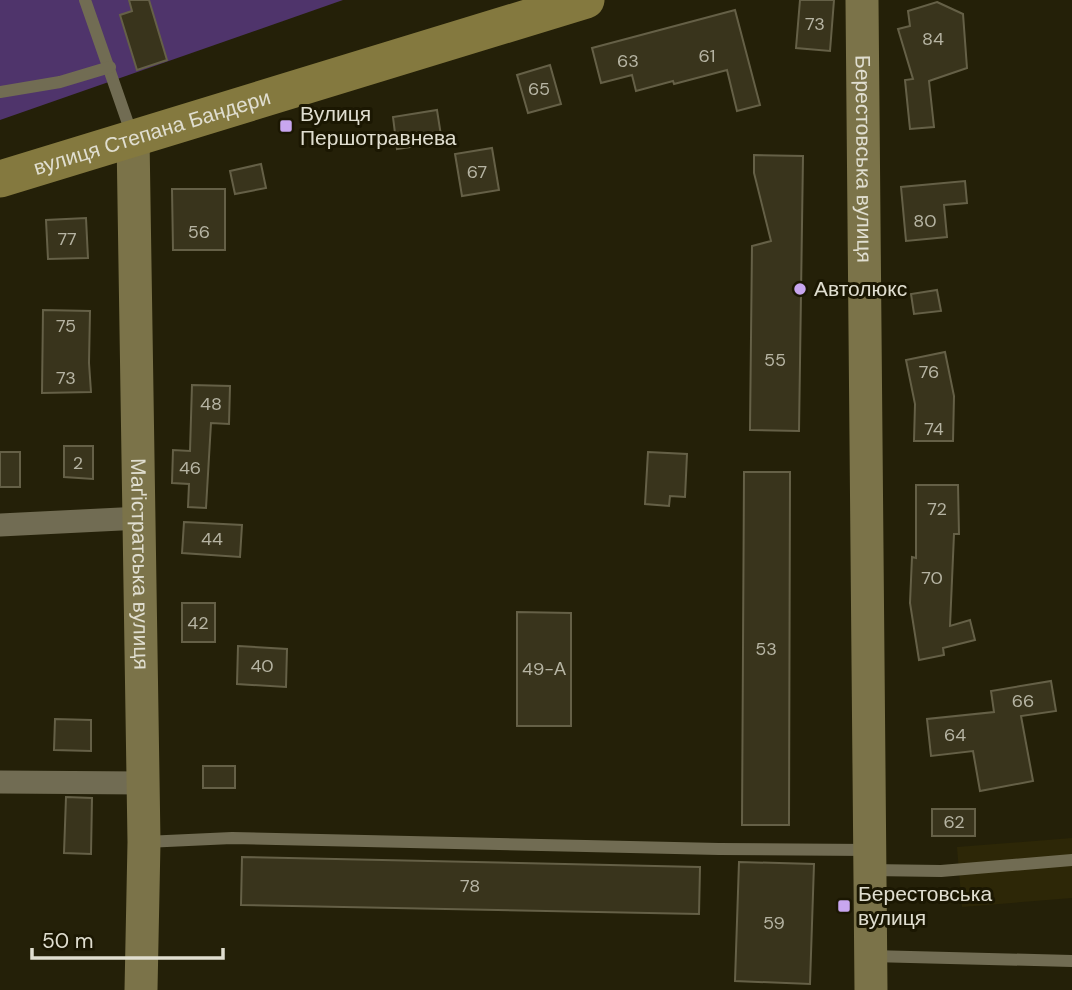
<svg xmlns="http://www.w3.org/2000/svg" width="1072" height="990" font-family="'DM Sans',sans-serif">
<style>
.built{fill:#2d2707}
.green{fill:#4f346b}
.building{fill:#39341c;stroke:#656047;stroke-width:2}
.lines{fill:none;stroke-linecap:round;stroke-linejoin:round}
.lane{stroke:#716c53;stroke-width:12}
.street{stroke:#716c53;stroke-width:23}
.secondary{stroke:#7b7349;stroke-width:33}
.primary{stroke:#84793f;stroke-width:37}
.poi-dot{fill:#c8a6ef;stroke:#1b1702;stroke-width:2.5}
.labels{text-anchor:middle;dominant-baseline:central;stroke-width:6;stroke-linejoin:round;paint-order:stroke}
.number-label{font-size:18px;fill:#b6b4a3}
.poi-label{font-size:21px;fill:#e0ded0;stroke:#1b1702;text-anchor:start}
.street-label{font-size:21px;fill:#e0ded0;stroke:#1b1702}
</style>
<rect width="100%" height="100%" fill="#242008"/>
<!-- built -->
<path class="built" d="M 1072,838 L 1072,898 L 962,907 L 957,847 Z"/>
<!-- green -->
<path class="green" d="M 0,0 L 343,0 L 0,120 Z"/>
<!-- building -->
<g class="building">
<path d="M 129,0 L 149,0 L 167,60 L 137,70 L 120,15 L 132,11 Z"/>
<path d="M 800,0 L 834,0 L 830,51 L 796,48 Z"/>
<path d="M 937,2 L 963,14 L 967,68 L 929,81 L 934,127 L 910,129 L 905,80 L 913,79 L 898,29 L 910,26 L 908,11 Z"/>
<path d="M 735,10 L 760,105 L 737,111 L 727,70 L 674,84 L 673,81 L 636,91 L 632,75 L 601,83 L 592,48 Z"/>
<path d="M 550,65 L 561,104 L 528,113 L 517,75 Z"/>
<path d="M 437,110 L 442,142 L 397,149 L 393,117 Z"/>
<path d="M 492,148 L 499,190 L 462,196 L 455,154 Z"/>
<path d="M 754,155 L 803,156 L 799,431 L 750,430 L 752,246 L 771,241 L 754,173 Z"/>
<path d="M 261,164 L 266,188 L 235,194 L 230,171 Z"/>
<path d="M 965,181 L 967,203 L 944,205 L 947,237 L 906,241 L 901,187 Z"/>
<path d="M 172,189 L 225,189 L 225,250 L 173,250 Z"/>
<path d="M 86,218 L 88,258 L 48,259 L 46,220 Z"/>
<path d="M 937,290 L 941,311 L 914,314 L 911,294 Z"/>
<path d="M 43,310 L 90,311 L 89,363 L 91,392 L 42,393 Z"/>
<path d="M 945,352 L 954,396 L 953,441 L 914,441 L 915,404 L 906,360 Z"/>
<path d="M 192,385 L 230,386 L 229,424 L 211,423 L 206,508 L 188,507 L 189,484 L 172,483 L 173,450 L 190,451 Z"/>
<path d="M 64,446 L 93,446 L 93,479 L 64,477 Z"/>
<rect x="0" y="452" width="20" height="35"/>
<path d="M 648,452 L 687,454 L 685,497 L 670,496 L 669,506 L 645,504 Z"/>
<path d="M 744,472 L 790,472 L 789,825 L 742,825 Z"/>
<path d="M 916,485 L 958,485 L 959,534 L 954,534 L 950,626 L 970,620 L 975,640 L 943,648 L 944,655 L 919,660 L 910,603 L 912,557 L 916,558 Z"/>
<path d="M 184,522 L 242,525 L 240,557 L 182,553 Z"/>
<rect x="182" y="603" width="33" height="39"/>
<path d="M 517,612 L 571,613 L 571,726 L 517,726 Z"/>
<path d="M 238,646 L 287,649 L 286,687 L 237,684 Z"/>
<path d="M 1051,681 L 1056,711 L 1021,716 L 1033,781 L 980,791 L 973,751 L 931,756 L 927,719 L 994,712 L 991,691 Z"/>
<path d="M 55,719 L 91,720 L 91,751 L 54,750 Z"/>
<rect x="203" y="766" width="32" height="22"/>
<path d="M 66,797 L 92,798 L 91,854 L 64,853 Z"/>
<rect x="932" y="809" width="43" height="27"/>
<path d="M 242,857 L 700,867 L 699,914 L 241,905 Z"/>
<path d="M 739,862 L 814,864 L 810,984 L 735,981 Z"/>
</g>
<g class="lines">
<!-- lane -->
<g class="lane">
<path d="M 85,0 L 132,135"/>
<path d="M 0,92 L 60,82 L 110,67"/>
<path d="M 145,842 L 232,838 L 719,849 L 869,850"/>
<path d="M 870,870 L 941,871 L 1072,860"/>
<path d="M 871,956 L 1072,961"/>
</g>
<!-- street -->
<g class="street">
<path d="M 0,525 L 141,518"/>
<path d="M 0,782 L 144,783"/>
</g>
<!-- secondary -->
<g class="secondary">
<path id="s1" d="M 862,0 L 871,990"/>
<path id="s2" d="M 133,137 L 144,842 L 141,990"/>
</g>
<!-- primary -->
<path class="primary" id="s3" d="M 0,179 L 586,0"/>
</g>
<!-- markers -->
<g class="poi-dot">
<rect x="279" y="119" width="14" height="14" rx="3.5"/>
<circle cx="800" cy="289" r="7"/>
<rect x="837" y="899" width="14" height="14" rx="3.5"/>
</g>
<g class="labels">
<!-- number labels -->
<g class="number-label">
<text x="815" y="24">73</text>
<text x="933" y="39">84</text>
<text x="707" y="56">61</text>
<text x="628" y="61">63</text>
<text x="539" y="89">65</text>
<text x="477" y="172">67</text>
<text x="925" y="221">80</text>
<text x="199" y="232">56</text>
<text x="67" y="239">77</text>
<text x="66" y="326">75</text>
<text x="775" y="360">55</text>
<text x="929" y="372">76</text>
<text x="66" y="378">73</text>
<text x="211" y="404">48</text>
<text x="934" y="429">74</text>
<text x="78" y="463">2</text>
<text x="190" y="468">46</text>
<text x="937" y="509">72</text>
<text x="212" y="539">44</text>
<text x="932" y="578">70</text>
<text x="198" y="623">42</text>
<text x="766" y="649">53</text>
<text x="262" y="666">40</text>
<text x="544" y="669">49-А</text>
<text x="1023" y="701">66</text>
<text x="955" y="735">64</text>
<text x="954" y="822">62</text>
<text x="470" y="886">78</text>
<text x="774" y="923">59</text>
</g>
<!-- poi labels -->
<g class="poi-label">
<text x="300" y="114">Вулиця<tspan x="300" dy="24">Першотравнева</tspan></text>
<text x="814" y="289">Автолюкс</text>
<text x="858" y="894">Берестовська<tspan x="858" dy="24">вулиця</tspan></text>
</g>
<!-- street labels -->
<g class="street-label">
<text stroke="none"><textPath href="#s3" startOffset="159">вулиця Степана Бандери</textPath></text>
<text stroke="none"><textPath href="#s1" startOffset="159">Берестовська вулиця</textPath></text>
<text stroke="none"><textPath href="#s2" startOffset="427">Маґістратська вулиця</textPath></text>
</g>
</g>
<!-- scale -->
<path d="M32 948v10h191v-10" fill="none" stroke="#e0ded0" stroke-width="3.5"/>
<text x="42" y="948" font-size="21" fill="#e0ded0" stroke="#1b1702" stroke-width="5" paint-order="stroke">50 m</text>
</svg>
